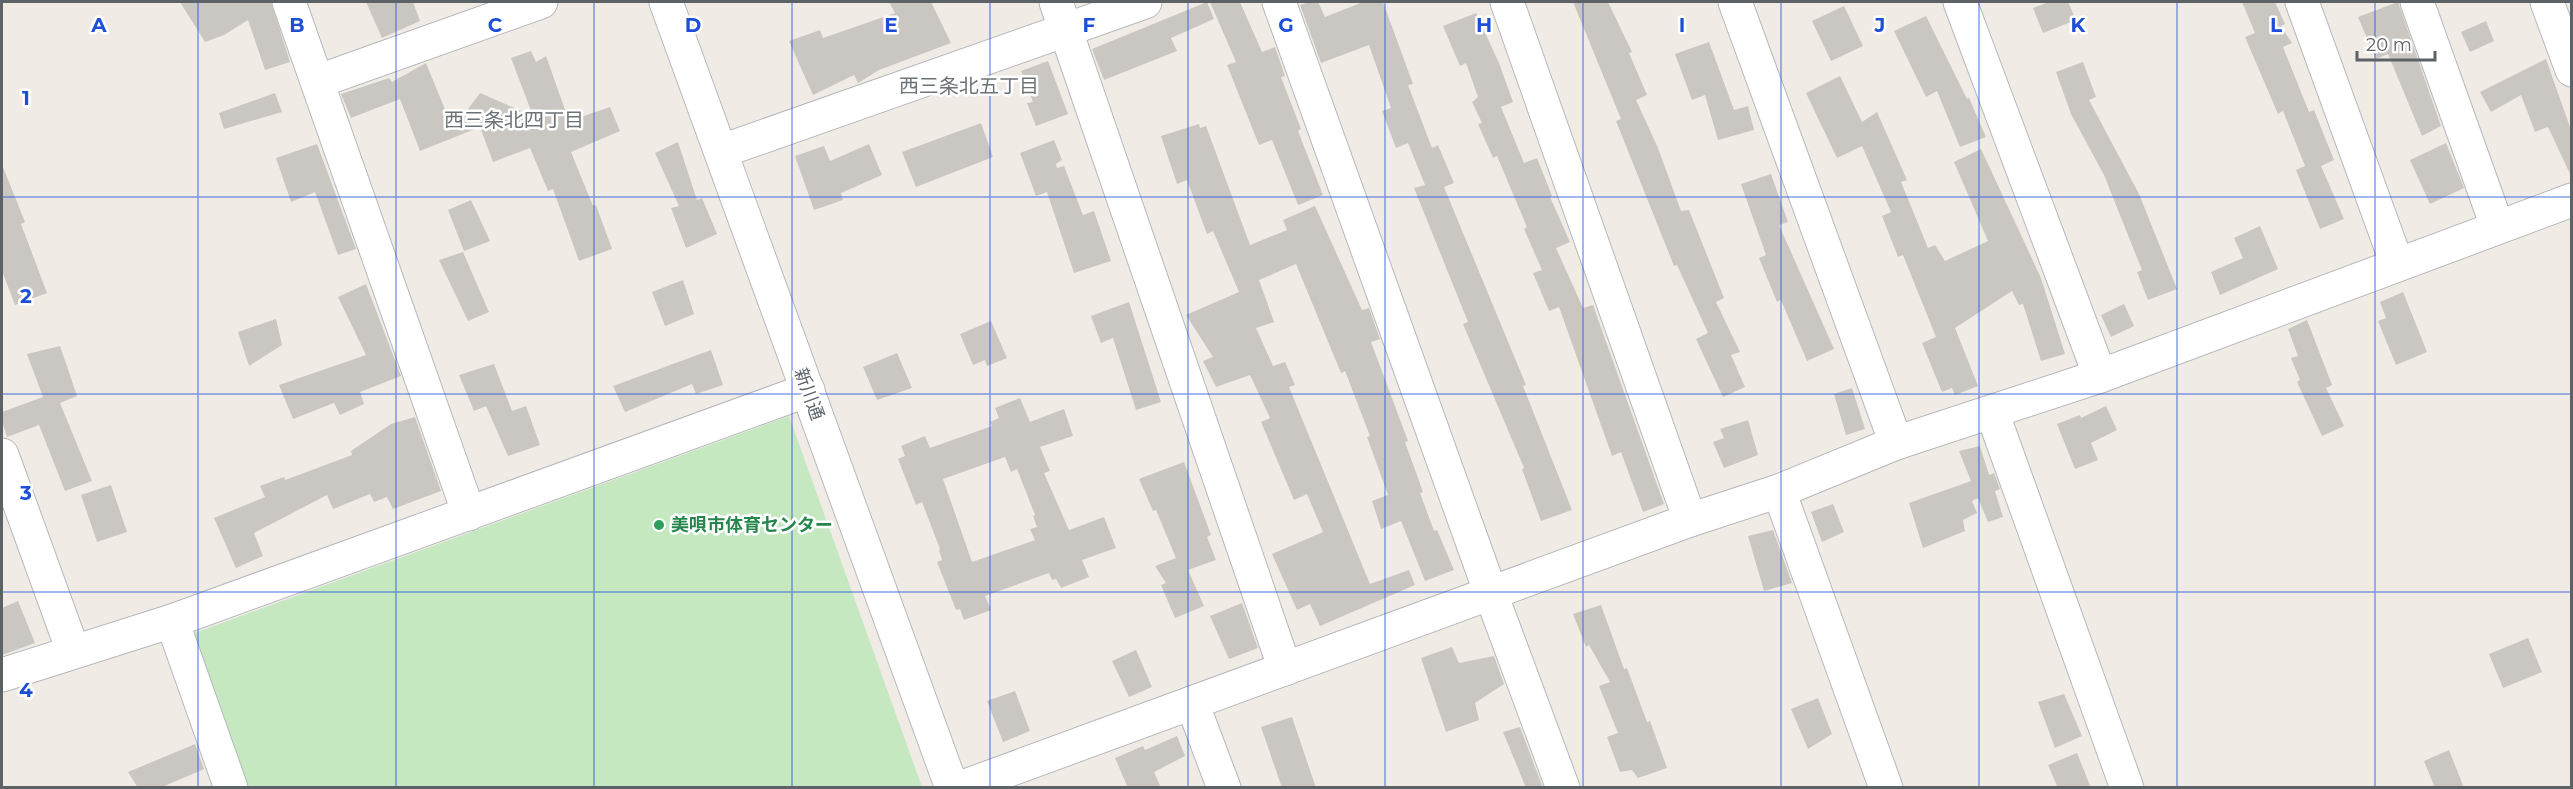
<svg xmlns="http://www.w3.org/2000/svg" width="2573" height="789" font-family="Montserrat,'Noto Sans JP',sans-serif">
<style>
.green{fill:#c5e8c1}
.building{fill:#cac7c2;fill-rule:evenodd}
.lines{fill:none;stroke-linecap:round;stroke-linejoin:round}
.minor-casing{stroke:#b5b8bc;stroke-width:35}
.minor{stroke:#fff;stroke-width:33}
.grid{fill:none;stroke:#1d4ed8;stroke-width:1.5;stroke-opacity:0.55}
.leisure-dot{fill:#2e9e5b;stroke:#fff;stroke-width:2}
.labels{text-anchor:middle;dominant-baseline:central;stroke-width:5;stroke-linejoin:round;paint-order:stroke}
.street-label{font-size:18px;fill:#5d6266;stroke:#fff}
.leisure-label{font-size:18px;font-weight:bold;fill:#27864d;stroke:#fff;text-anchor:start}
.neighbourhood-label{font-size:20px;fill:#6d7478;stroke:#fff}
.grid-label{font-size:20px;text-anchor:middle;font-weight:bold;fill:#1d4ed8;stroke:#fff;stroke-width:5;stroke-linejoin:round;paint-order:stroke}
</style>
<rect width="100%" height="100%" fill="#f0ece5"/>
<!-- green -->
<path class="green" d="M 789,416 L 922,787 L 245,787 L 189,635 Z"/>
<!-- building -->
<g class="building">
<path d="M 180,2 L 271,2 L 290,62 L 265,70 L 248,20 L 224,35 L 205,42 Z"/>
<path d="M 366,2 L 413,2 L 420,21 L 382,38 Z"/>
<path d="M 889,2 L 931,2 L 951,43 L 879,70 L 858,83 L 854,75 L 813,95 L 789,41 L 820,30 L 823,38 L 895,13 Z"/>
<path d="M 1207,2 L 1214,19 L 1171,38 L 1177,51 L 1104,80 L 1092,49 Z"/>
<path d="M 1210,2 L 1240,2 L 1262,52 L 1275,47 L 1285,76 L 1281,77 L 1301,129 L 1298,131 L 1323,195 L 1298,205 L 1272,140 L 1259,145 L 1227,65 L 1236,62 Z"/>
<path d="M 1310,2 L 1318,2 L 1325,17 L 1363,2 L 1383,2 L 1413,84 L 1408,85 L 1432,148 L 1438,145 L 1454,183 L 1444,187 L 1526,385 L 1523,386 L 1572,510 L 1541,521 L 1522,469 L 1524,468 L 1463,324 L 1468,322 L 1414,188 L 1425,185 L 1408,143 L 1396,148 L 1382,111 L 1391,108 L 1369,45 L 1321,63 L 1300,5 Z"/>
<path d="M 1573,2 L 1608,2 L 1632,52 L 1629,53 L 1647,95 L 1636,100 L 1658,148 L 1681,211 L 1689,210 L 1724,298 L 1716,302 L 1740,352 L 1731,355 L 1745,387 L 1723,397 L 1696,339 L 1708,333 L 1677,265 L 1674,266 L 1616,121 L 1621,119 Z"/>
<path d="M 2049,2 L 2068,2 L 2076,20 L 2043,33 L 2033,8 Z"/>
<path d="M 2242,2 L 2275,2 L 2285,24 L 2281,26 L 2292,43 L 2283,47 L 2309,112 L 2314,110 L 2334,160 L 2321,166 L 2344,219 L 2320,229 L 2296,170 L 2305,166 L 2283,111 L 2278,114 L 2245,37 L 2255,33 Z"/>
<path d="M 2398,2 L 2441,126 L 2422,136 L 2388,54 L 2376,59 L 2358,17 Z"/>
<path d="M 1844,6 L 1863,46 L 1831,61 L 1812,21 Z"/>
<path d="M 1476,13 L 1499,63 L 1513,102 L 1501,107 L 1524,163 L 1537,158 L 1552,196 L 1550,197 L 1570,242 L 1556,248 L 1583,308 L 1593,305 L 1664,504 L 1643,512 L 1621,452 L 1612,456 L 1559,307 L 1549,311 L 1533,273 L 1542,270 L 1524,229 L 1527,227 L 1497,156 L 1493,158 L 1478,124 L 1482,123 L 1472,102 L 1478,97 L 1466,63 L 1460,66 L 1443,26 Z"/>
<path d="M 1926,16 L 1967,99 L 1969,98 L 1986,137 L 1960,147 L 1937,91 L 1926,97 L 1894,31 Z"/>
<path d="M 2486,21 L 2494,41 L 2470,52 L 2461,32 Z"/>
<path d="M 1709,42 L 1734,110 L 1748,106 L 1754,130 L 1718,140 L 1705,95 L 1692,100 L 1675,54 Z"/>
<path d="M 531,51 L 536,62 L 546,56 L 569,121 L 610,107 L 620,131 L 571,152 L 593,206 L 596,205 L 612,249 L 579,261 L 553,189 L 548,191 L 530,148 L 493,162 L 480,127 L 420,151 L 400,99 L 351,118 L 341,94 L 389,78 L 392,82 L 426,63 L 453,129 L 480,93 L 533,116 L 511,58 Z"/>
<path d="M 2546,59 L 2571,130 L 2571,176 L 2548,127 L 2535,132 L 2521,95 L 2491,112 L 2480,92 Z"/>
<path d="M 1048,61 L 1068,114 L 1036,126 L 1027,103 L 1033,102 L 1021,71 Z"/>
<path d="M 2083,62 L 2096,97 L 2089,100 L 2139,194 L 2177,289 L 2148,300 L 2137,272 L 2142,270 L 2104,175 L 2071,114 L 2056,72 Z"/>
<path d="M 1840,76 L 1862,122 L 1877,112 L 1907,180 L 1901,182 L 1928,248 L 1935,245 L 1945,261 L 1988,241 L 1954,162 L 1981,149 L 2041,278 L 2065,354 L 2041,361 L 2023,304 L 2019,305 L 2012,291 L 1955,328 L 1978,386 L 1955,395 L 1952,388 L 1942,392 L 1922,343 L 1936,337 L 1903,255 L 1898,257 L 1882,216 L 1891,212 L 1862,146 L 1837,158 L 1806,93 Z"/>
<path d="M 275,93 L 282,112 L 224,129 L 219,113 Z"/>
<path d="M 981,123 L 993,157 L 916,187 L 902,152 Z"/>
<path d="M 1199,124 L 1200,128 L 1206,126 L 1250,245 L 1287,230 L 1283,220 L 1315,206 L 1362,310 L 1369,308 L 1380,339 L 1371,342 L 1408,441 L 1405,442 L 1423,492 L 1420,493 L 1434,531 L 1437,530 L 1454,570 L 1425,581 L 1401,521 L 1381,529 L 1372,501 L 1388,495 L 1367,437 L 1370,436 L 1345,371 L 1341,373 L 1296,264 L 1259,280 L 1274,322 L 1256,328 L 1273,366 L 1285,362 L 1295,385 L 1289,387 L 1370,584 L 1409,570 L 1415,585 L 1320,626 L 1310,604 L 1297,610 L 1272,554 L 1323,532 L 1307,494 L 1294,500 L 1261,422 L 1270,418 L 1250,375 L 1216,387 L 1203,361 L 1213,357 L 1186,315 L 1239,292 L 1213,231 L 1207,234 L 1187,180 L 1177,184 L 1161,136 Z"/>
<path d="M 1054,140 L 1062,160 L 1056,164 L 1057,168 L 1064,166 L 1083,215 L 1094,211 L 1111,261 L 1074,273 L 1047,192 L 1036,196 L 1020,153 Z"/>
<path d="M 678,142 L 697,200 L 702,198 L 717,234 L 686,248 L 671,208 L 679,206 L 655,153 Z"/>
<path d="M 2446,143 L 2464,188 L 2430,204 L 2410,160 Z"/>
<path d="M 317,144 L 356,249 L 338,255 L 315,192 L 291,202 L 276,158 Z"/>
<path d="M 869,144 L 882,175 L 841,193 L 843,200 L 814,210 L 795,156 L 824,146 L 830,161 Z"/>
<path d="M 3,167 L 25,222 L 21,224 L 47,293 L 15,305 L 2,271 Z"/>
<path d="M 1771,174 L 1788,222 L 1779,225 L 1834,349 L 1807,361 L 1781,300 L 1777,302 L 1759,258 L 1766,255 L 1741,184 Z"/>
<path d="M 471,200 L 490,241 L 464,251 L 448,210 Z"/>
<path d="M 2260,226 L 2278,269 L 2220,295 L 2211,272 L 2243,258 L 2234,238 Z"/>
<path d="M 463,252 L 489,312 L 468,321 L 439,260 Z"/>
<path d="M 683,280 L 694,314 L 665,326 L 652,292 Z"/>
<path d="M 366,284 L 401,376 L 360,392 L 364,404 L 340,415 L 334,403 L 293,419 L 279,385 L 366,355 L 338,297 Z"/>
<path d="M 2403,292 L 2427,352 L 2396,365 L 2378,321 L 2386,318 L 2380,302 Z"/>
<path d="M 1129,302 L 1161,402 L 1136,410 L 1113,338 L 1101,343 L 1091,316 Z"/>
<path d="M 2124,304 L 2134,326 L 2111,337 L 2101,315 Z"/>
<path d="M 276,319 L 282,345 L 249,366 L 238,332 Z"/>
<path d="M 2307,320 L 2332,385 L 2326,388 L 2344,426 L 2322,436 L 2297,382 L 2300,380 L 2291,358 L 2298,356 L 2288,329 Z"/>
<path d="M 991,321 L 1007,358 L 987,366 L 985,360 L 973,365 L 960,334 Z"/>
<path d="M 60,346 L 77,396 L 60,403 L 92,481 L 65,491 L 39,425 L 7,437 L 2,421 L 2,412 L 43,397 L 27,354 Z"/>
<path d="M 711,350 L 723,385 L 696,394 L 692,384 L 625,412 L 613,386 Z"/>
<path d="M 897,353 L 912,388 L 877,400 L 863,367 Z"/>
<path d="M 494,364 L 512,411 L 526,406 L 540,445 L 508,456 L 486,406 L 474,411 L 459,375 Z"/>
<path d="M 1852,388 L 1865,429 L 1846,435 L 1834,394 Z"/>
<path d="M 1020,398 L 1030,422 L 1064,409 L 1073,436 L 1040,447 L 1050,471 L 1044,473 L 1069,530 L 1104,517 L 1116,548 L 1082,560 L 1089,577 L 1061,588 L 1056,579 L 1052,580 L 1049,573 L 985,596 L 991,610 L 964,620 L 960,609 L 956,610 L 937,562 L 942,560 L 939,550 L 940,549 L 922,502 L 916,505 L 898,459 L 905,456 L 901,446 L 925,436 L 930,448 L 992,426 L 990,422 L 999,418 L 995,408 ZM 1005,457 L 1011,472 L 1017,469 L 1035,515 L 1033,516 L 1037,527 L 1030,529 L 1035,540 L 972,562 L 943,479 Z"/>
<path d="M 2106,406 L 2117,430 L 2091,443 L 2098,460 L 2075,469 L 2057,424 L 2080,415 L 2081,418 Z"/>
<path d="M 415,417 L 441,491 L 393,509 L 387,497 L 374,502 L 370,494 L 333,509 L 327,495 L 254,533 L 263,556 L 236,568 L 214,518 L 265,497 L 260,486 L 284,477 L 285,480 L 352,455 L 351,451 L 391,424 Z"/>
<path d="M 1748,420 L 1758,455 L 1724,468 L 1713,442 L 1724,438 L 1720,429 Z"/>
<path d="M 1980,446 L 1989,475 L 1994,473 L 2000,489 L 1995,491 L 2003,517 L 1988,522 L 1978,498 L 1972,501 L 1977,513 L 1963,520 L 1965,531 L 1923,548 L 1909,503 L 1971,481 L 1959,451 Z"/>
<path d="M 1184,462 L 1211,535 L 1207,537 L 1216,560 L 1188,570 L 1204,606 L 1175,618 L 1161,585 L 1166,583 L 1155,566 L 1176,558 L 1156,510 L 1153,511 L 1139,479 Z"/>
<path d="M 111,485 L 127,532 L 97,542 L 81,495 Z"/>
<path d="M 1833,504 L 1844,532 L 1822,542 L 1811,512 Z"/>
<path d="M 1773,530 L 1792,583 L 1764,591 L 1748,536 Z"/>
<path d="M 18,601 L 35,643 L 2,655 L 2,608 Z"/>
<path d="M 1242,603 L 1258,648 L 1229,659 L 1210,616 Z"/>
<path d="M 1601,605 L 1624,669 L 1627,668 L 1647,722 L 1650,721 L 1667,768 L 1638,778 L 1632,770 L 1620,772 L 1607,737 L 1618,733 L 1599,686 L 1610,682 L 1589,645 L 1586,647 L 1573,614 Z"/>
<path d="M 2528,638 L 2542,672 L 2503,688 L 2489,654 Z"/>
<path d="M 1452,647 L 1459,663 L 1494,656 L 1504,684 L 1475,703 L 1479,720 L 1446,732 L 1421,658 Z"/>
<path d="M 1136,650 L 1152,687 L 1129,697 L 1112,661 Z"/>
<path d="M 1015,691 L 1030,731 L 1003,742 L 987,701 Z"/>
<path d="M 2064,694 L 2082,736 L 2055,748 L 2038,702 Z"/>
<path d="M 1818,698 L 1832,734 L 1808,749 L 1791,709 Z"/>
<path d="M 1292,717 L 1316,788 L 1282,788 L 1261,727 Z"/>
<path d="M 1520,727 L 1543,788 L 1526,788 L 1503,732 Z"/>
<path d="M 1177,736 L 1185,756 L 1154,772 L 1161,788 L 1128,788 L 1115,758 L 1143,746 L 1145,750 Z"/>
<path d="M 195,744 L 204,769 L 160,788 L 138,788 L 128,772 Z"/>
<path d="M 2449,750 L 2464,788 L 2435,788 L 2424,761 Z"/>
<path d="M 2077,753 L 2091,788 L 2058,788 L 2048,765 Z"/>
</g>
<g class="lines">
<defs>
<g id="minor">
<path d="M 289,2 L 469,514"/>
<path d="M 666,2 L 952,788"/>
<path d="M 1056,2 L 1285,669"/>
<path d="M 1279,2 L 1491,594 L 1563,788"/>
<path d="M 1507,2 L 1690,520"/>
<path d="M 1735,2 L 1896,443"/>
<path d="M 1960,2 L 2100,376"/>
<path d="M 2302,2 L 2397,264"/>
<path d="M 2417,2 L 2497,226"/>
<path d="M 2547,2 L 2572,70"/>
<path d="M 319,81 L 541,2"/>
<path d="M 722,151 L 1145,2"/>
<path d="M 1992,412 L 2127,788"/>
<path d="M 2,455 L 73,651"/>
<path d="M 1779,491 L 1886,788"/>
<path d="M 172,621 L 231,788"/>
<path d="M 2,675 L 172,621 L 808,390"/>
<path d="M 1192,703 L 1224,788"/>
<path d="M 960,788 L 1690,520 L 1779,491 L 1896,443 L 2100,376 L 2572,200"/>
</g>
</defs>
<!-- minor casing -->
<use href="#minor" class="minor-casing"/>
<!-- minor -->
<use href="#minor" class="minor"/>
</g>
<!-- grid -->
<path class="grid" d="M 198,2 L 198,788M 396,2 L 396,788M 594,2 L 594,788M 792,2 L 792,788M 990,2 L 990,788M 1188,2 L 1188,788M 1385,2 L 1385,788M 1583,2 L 1583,788M 1781,2 L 1781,788M 1979,2 L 1979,788M 2177,2 L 2177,788M 2375,2 L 2375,788M 2,197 L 2572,197M 2,394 L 2572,394M 2,592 L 2572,592"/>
<!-- markers -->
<circle class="leisure-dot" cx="659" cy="525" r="6"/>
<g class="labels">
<!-- street labels -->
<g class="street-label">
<text transform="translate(809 394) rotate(70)">新川通</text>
</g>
<!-- leisure labels -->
<g class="leisure-label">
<text x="671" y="525">美唄市体育センター</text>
</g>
<!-- neighbourhood labels -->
<g class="neighbourhood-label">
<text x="969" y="86">西三条北五丁目</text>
<text x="514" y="120">西三条北四丁目</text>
</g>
</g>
<g class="grid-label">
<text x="99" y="32">A</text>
<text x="297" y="32">B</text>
<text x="495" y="32">C</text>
<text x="693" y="32">D</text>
<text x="891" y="32">E</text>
<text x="1089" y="32">F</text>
<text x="1286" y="32">G</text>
<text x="1484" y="32">H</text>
<text x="1682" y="32">I</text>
<text x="1880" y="32">J</text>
<text x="2078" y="32">K</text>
<text x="2276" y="32">L</text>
<text x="26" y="105">1</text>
<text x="26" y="303">2</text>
<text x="26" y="500">3</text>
<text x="26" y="697">4</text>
</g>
<!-- border -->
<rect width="2573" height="789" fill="none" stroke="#5d6266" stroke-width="6"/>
<!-- scale -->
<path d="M2357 51v9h78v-9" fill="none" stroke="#5d6266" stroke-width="3"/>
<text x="2366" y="51" font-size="18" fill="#5d6266" stroke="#ffffff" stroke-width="4.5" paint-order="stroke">20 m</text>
</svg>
